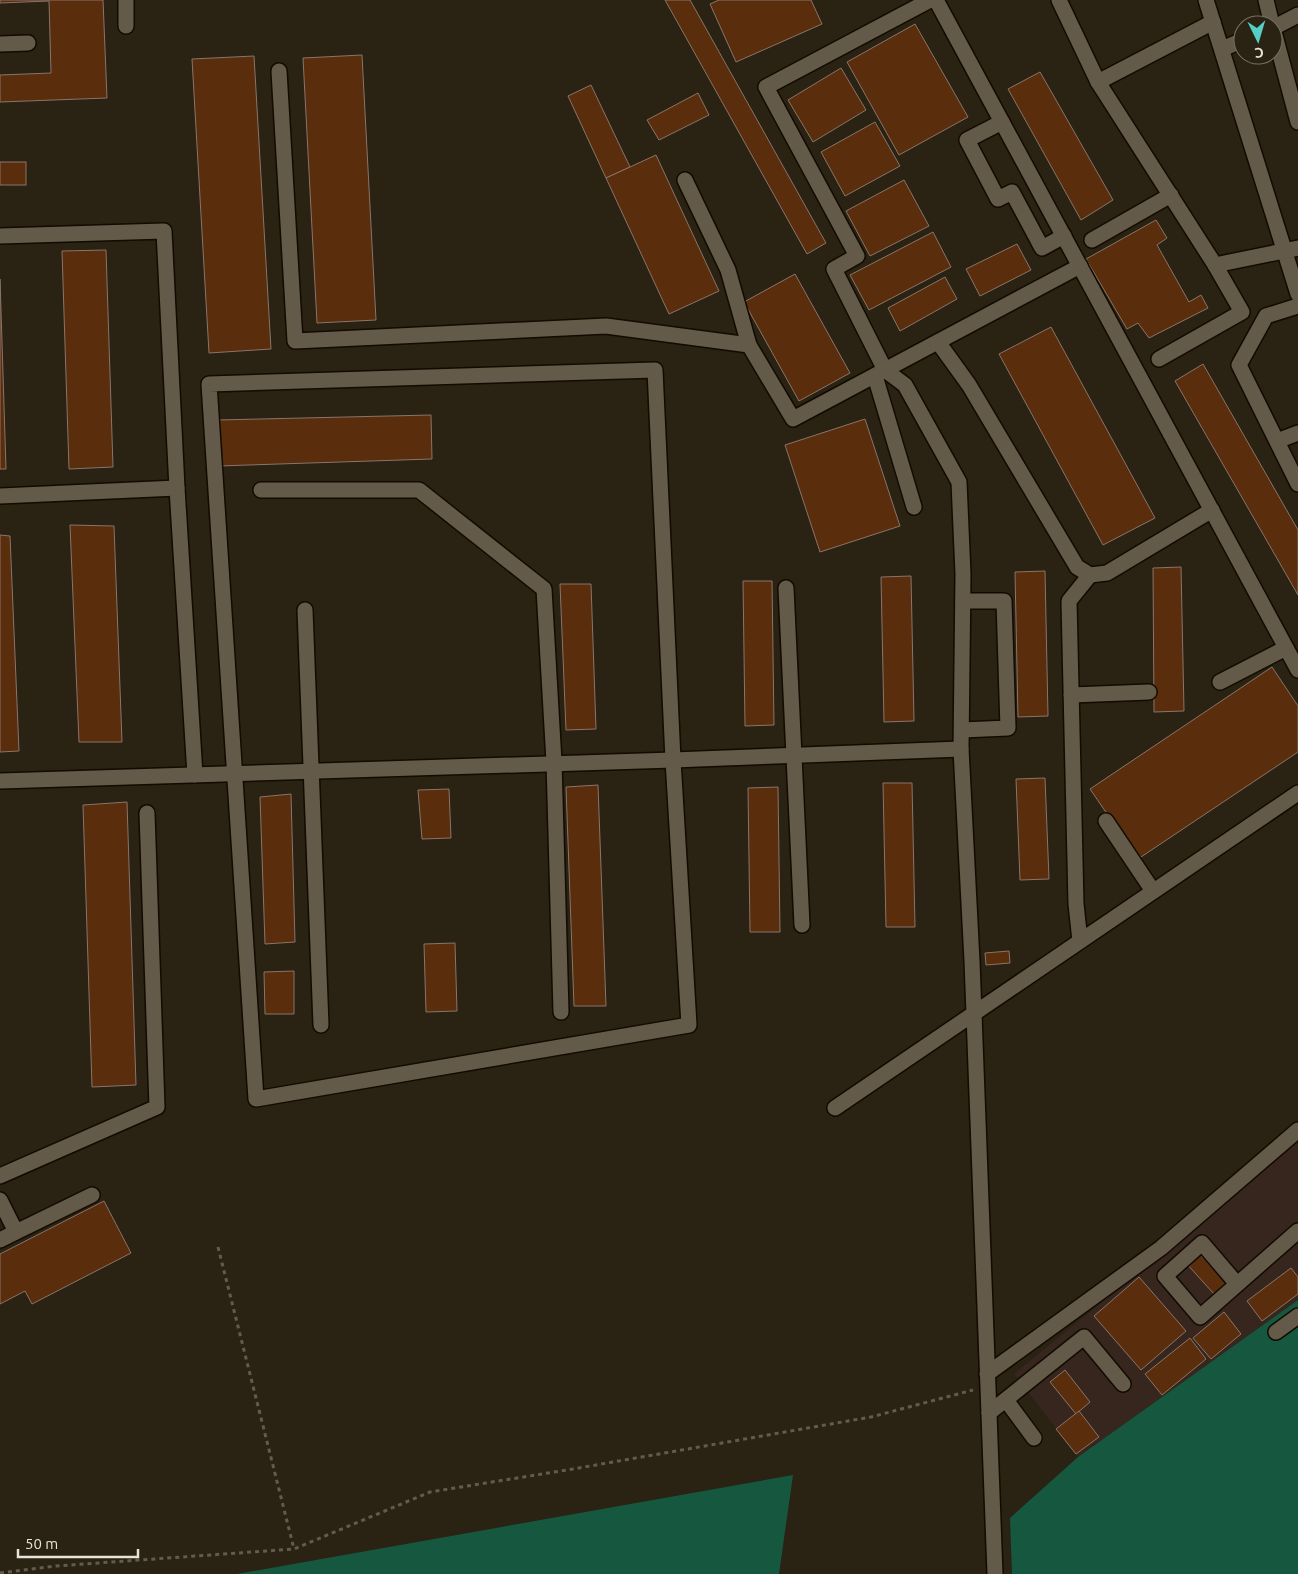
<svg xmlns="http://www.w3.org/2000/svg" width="1298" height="1574" font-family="Ubuntu,sans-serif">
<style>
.industrial{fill:#37261e}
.green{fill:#16583f}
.building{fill:#5a2d0d;stroke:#89756a}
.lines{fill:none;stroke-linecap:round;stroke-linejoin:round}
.minor-casing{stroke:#120b01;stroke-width:18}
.path{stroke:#635c4e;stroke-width:3;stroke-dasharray:4 4;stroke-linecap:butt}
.minor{stroke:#635a49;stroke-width:15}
</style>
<rect width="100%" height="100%" fill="#2a2212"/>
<!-- industrial -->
<path class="industrial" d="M 1298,1141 L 1298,1300 L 1078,1457 L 1014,1374 Z"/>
<!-- green -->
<g class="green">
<path d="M 1298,1300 L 1298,1574 L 1012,1574 L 1010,1518 L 1078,1457 Z"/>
<path d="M 793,1475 L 779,1574 L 237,1574 Z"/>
</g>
<!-- building -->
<g class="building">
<path d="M 0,0 L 103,0 L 107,98 L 0,102 L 0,75 L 51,73 L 49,1 L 0,3 Z"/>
<path d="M 665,0 L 690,0 L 826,243 L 807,254 Z"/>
<path d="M 719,0 L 811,0 L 822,24 L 736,62 L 710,4 Z"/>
<path d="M 915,24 L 968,117 L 899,155 L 847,62 Z"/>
<path d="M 362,55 L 376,320 L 317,323 L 303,58 Z"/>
<path d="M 254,56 L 271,349 L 209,353 L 192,59 Z"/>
<path d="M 841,68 L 866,110 L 813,142 L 788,100 Z"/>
<path d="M 1040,72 L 1113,200 L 1081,220 L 1008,89 Z"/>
<path d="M 591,85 L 630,167 L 606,178 L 568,96 Z"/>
<path d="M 698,93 L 709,115 L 659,140 L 647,120 Z"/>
<path d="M 875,122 L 900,166 L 845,196 L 821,152 Z"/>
<path d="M 656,155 L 719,291 L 669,314 L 606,178 Z"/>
<rect x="0" y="162" width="26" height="23"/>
<path d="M 904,180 L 929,226 L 870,256 L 846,211 Z"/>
<path d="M 1156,220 L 1167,238 L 1157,245 L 1189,302 L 1201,295 L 1208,308 L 1149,338 L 1138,323 L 1127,329 L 1086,259 Z"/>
<path d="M 933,232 L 951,267 L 869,310 L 850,275 Z"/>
<path d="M 1017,244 L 1031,270 L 980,296 L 966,269 Z"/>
<path d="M 106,250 L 113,467 L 69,469 L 62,251 Z"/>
<path d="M 795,274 L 850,373 L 799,401 L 744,302 Z"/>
<path d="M 945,277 L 957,299 L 900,331 L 888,308 Z"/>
<path d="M 0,279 L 6,469 L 0,469 Z"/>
<path d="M 1051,327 L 1155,518 L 1103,545 L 999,354 Z"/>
<path d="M 1203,364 L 1298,530 L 1298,595 L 1175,381 Z"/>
<path d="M 431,415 L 432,459 L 218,466 L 217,420 Z"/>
<path d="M 865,419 L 900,526 L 820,552 L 785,445 Z"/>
<path d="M 70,525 L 114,526 L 122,742 L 79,742 Z"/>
<path d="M 0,535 L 10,536 L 19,751 L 0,752 Z"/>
<path d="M 1181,567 L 1184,711 L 1154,712 L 1153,568 Z"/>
<path d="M 1045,571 L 1048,716 L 1018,717 L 1015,572 Z"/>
<path d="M 911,576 L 914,721 L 884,722 L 881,577 Z"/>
<path d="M 743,581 L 772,581 L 774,725 L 745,726 Z"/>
<path d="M 560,584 L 591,584 L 596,729 L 566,730 Z"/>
<path d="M 1272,667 L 1298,706 L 1298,752 L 1138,859 L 1090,789 Z"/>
<path d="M 1045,778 L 1049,879 L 1020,880 L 1016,779 Z"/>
<path d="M 883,783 L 912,783 L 915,927 L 886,927 Z"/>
<path d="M 598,785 L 606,1006 L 574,1006 L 566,787 Z"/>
<path d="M 778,787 L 780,932 L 750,932 L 748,788 Z"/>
<path d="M 449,789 L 451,838 L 422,839 L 418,790 Z"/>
<path d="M 291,794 L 295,942 L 265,944 L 260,797 Z"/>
<path d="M 127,802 L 136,1085 L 92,1087 L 83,805 Z"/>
<path d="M 455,943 L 457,1011 L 426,1012 L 424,944 Z"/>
<path d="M 1009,951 L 1010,963 L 986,965 L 985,953 Z"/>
<path d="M 294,971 L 294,1014 L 265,1014 L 264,972 Z"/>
<path d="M 104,1201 L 131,1253 L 32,1304 L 25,1291 L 0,1304 L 0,1254 Z"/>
<path d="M 1198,1252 L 1226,1283 L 1214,1294 L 1186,1263 Z"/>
<path d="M 1291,1268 L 1298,1277 L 1298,1294 L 1262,1321 L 1247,1301 Z"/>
<path d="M 1139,1277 L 1186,1331 L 1141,1370 L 1094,1316 Z"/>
<path d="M 1224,1312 L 1241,1334 L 1211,1359 L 1193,1338 Z"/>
<path d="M 1190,1338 L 1206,1359 L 1162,1395 L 1145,1374 Z"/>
<path d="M 1065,1370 L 1090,1402 L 1076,1414 L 1050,1382 Z"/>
<path d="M 1079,1411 L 1099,1437 L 1076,1454 L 1056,1429 Z"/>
</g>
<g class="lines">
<defs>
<g id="minor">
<path d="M 126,0 L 126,26"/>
<path d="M 930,0 L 766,87 L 857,256 L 834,269 L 885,370 L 905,385 L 959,482 L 963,574 L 961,749 L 972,961 L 995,1574"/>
<path d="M 936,0 L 1298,670"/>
<path d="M 1059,0 L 1098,82"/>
<path d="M 1206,0 L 1298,294"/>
<path d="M 1266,0 L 1272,25"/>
<path d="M 1298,15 L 1273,28 L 1298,122"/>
<path d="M 1213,22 L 1098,82 L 1215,265 L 1298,248"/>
<path d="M 0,44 L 28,43"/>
<path d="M 1222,49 L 1243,40"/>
<path d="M 279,71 L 295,341 L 606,326 L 749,345"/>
<path d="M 1002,122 L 967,140 L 998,199 L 1012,192 L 1042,248 L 1064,236"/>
<path d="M 685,180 L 728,270 L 749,345 L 793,419 L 1080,266"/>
<path d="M 0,236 L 164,231 L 177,488 L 195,775"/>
<path d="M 1092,240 L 1171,195"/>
<path d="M 1298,306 L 1266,316 L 1239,365 L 1298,484"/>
<path d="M 938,342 L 969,385 L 1077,567 L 1090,575 L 1107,573 L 1212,510"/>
<path d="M 1159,359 L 1242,312 L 1215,265"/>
<path d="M 655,370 L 673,760 L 689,1025 L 256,1099 L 209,384 Z"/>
<path d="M 875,376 L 914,507"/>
<path d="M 1277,441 L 1298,433"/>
<path d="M 261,490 L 419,490 L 544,589 L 554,762 L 561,1012"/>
<path d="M 0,496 L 177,488"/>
<path d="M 786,588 L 802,925"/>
<path d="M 305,610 L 321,1025"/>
<path d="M 1220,682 L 1286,648"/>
<path d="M 1071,695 L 1149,692"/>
<path d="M 962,730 L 1008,728 L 1004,601 L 963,601"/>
<path d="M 0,781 L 673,760 L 961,749"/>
<path d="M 1106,821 L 1153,891"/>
<path d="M 1080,941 L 1076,904 L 1069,601 L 1090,575"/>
<path d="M 835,1108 L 1298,793"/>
<path d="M 0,1176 L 157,1107 L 147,813"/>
<path d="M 0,1200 L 16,1232 L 92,1195"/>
<path d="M 0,1240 L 16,1232"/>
<path d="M 1237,1284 L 1202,1243 L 1165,1276 L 1200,1317 L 1298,1231"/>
<path d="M 1276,1332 L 1298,1316"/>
<path d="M 987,1374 L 1161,1248 L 1298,1130"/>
<path d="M 1006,1400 L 1034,1438"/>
<path d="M 989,1413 L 1084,1337 L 1123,1384"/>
</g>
</defs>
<!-- minor casing -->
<use href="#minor" class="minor-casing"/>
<!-- path -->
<g class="path">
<path d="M 218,1247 L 294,1549"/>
<path d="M 0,1573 L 56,1566 L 294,1549 L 430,1492 L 573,1469 L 871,1417 L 973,1390"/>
</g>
<!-- minor -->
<use href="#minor" class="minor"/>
</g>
<!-- north arrow -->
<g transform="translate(1258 40) rotate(175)"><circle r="24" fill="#2a2212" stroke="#767062"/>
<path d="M0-4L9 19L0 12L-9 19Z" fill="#55cec5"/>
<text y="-8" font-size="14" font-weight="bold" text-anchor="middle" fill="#e9e4da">С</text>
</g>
<!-- scale -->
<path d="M18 1549v8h120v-8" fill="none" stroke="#e9e4da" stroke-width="2.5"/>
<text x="25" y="1549" font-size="15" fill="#e9e4da" stroke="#2a2212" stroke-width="4" paint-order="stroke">50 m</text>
</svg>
